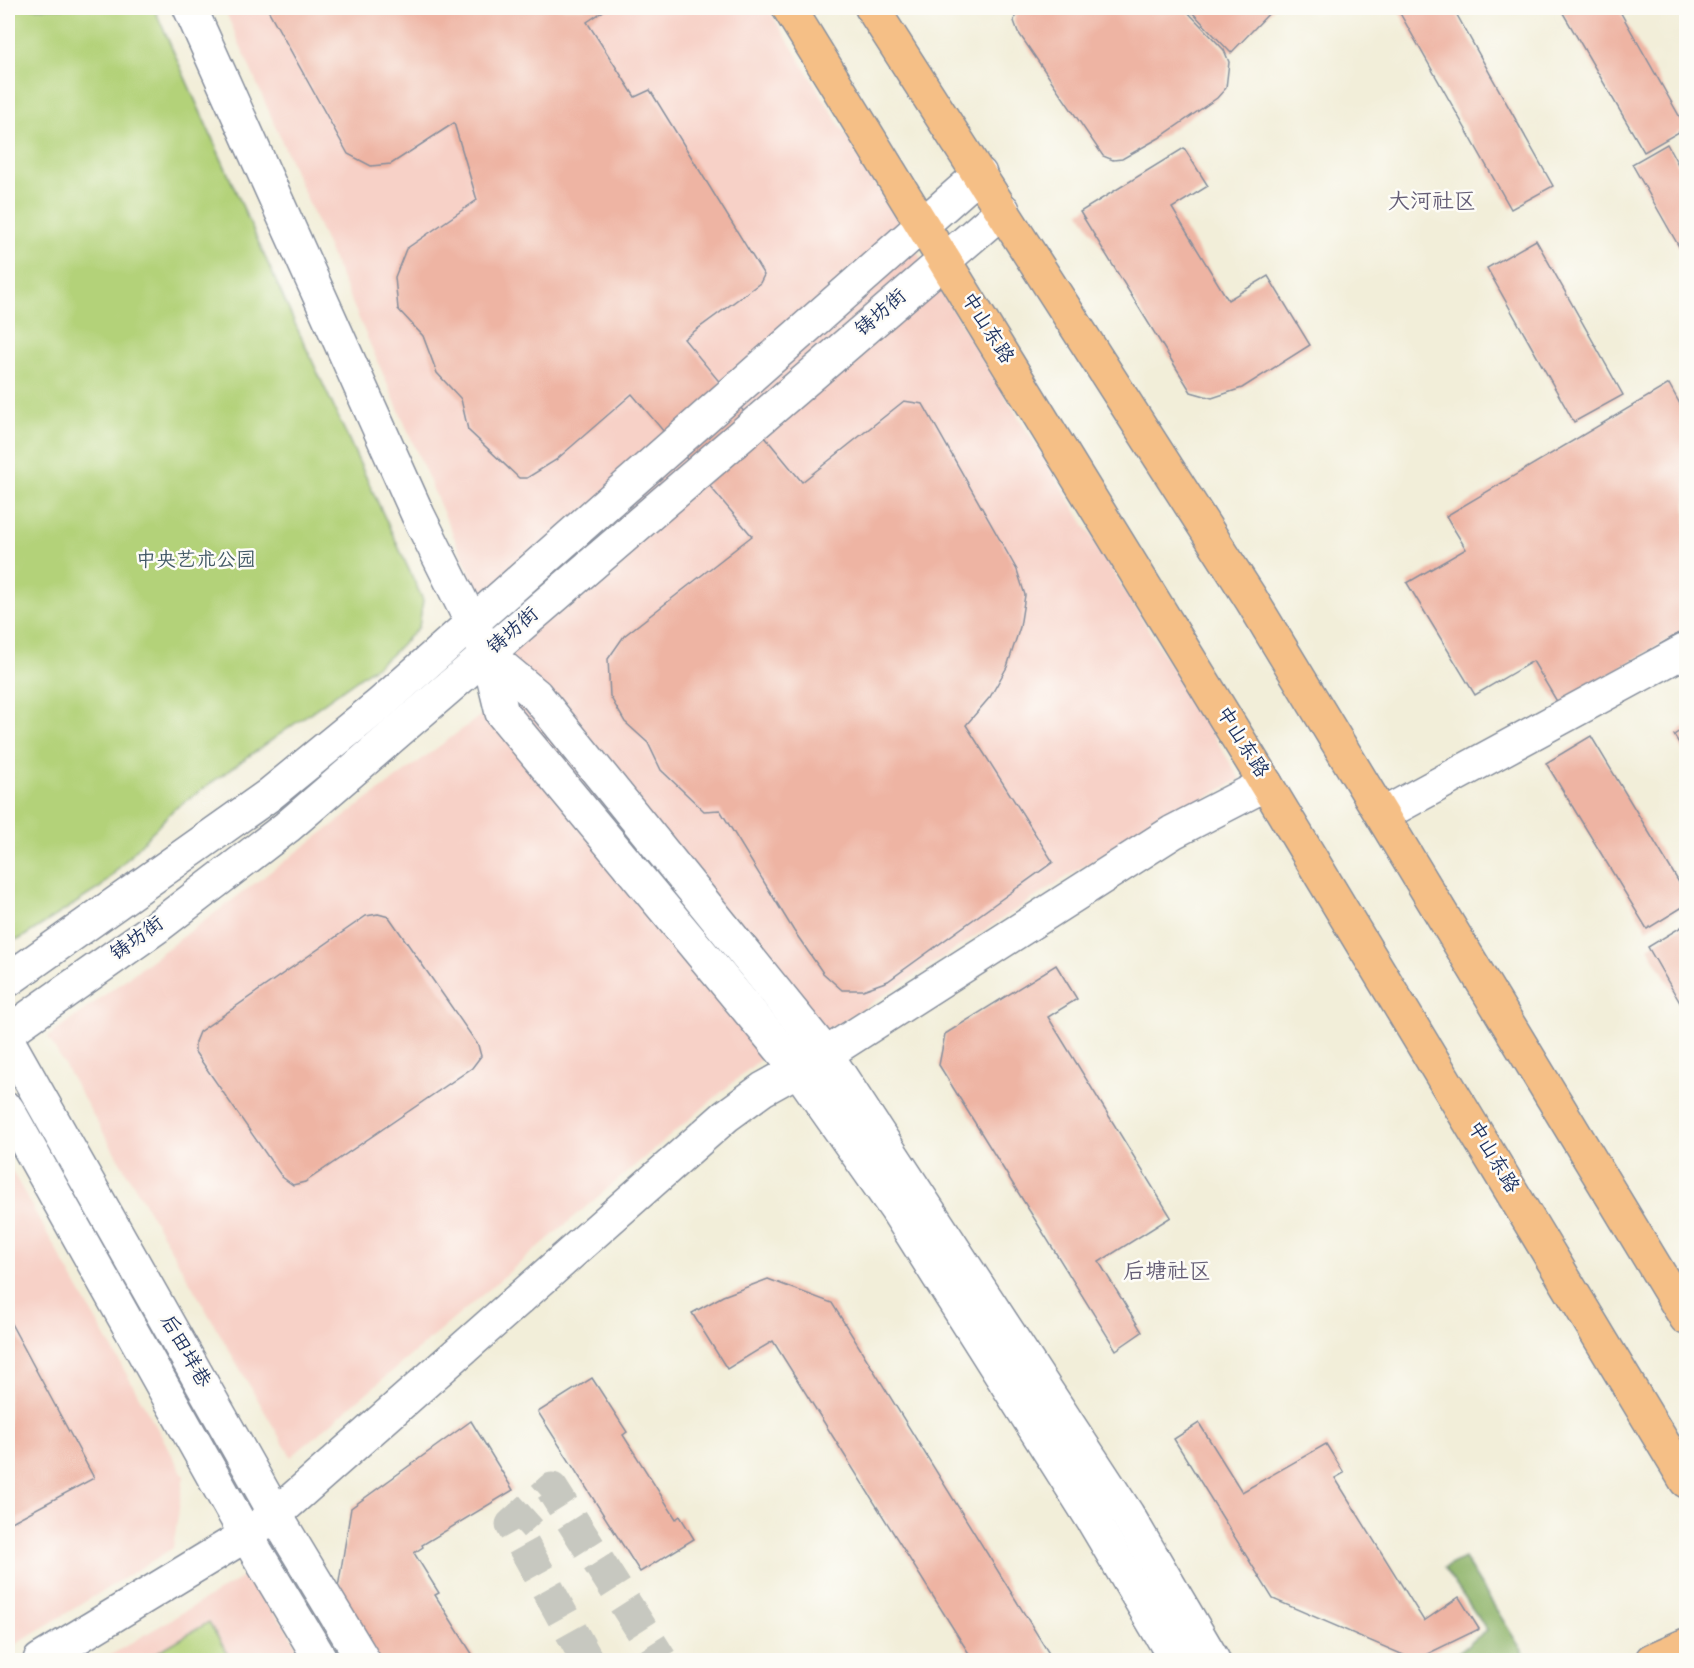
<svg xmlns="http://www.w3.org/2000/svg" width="1694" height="1668" font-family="Dekko,'LXGW WenKai TC',sans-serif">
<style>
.built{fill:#f7d1c7}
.green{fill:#b3d279;stroke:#67806c;stroke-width:1.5}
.forest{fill:#8eb469;stroke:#547264;stroke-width:1.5}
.building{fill:#eeb4a3}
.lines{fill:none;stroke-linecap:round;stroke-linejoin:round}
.minor-tunnel{stroke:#c7c8c0;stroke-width:33;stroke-dasharray:33 16;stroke-linecap:butt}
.minor-casing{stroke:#868e9c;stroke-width:36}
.major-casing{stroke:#868e9c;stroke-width:36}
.minor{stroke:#fff;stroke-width:33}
.major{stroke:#f5bf86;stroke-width:33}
.labels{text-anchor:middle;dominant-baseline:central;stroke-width:5;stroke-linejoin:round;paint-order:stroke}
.street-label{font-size:20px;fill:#1b2f5e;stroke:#fdfcf7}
.park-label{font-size:20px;fill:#415865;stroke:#fdfcf7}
.quarter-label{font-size:22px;fill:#655e76;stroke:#fdfcf7}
</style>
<rect width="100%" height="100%" fill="#fdfcf7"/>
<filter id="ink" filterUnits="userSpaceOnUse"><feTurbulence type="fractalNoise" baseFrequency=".0167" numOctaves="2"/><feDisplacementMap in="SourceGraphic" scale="12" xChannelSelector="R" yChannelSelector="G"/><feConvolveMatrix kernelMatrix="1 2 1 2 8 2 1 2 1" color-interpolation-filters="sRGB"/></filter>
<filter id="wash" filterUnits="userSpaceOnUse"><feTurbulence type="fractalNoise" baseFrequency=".008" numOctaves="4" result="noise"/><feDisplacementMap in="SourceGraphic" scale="24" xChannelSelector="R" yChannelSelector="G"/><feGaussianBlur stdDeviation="1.35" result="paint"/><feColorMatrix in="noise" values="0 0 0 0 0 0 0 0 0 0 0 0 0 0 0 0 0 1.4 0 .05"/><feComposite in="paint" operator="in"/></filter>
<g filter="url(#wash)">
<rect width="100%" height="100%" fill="#f2eed9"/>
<!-- built -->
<g class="built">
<path d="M 224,8 L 768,8 L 1240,779 L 1087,864 L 839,1024 L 770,1051 L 291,1457 L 48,1037 L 519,687 Z"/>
<path d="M 8,1164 L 184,1476 L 173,1548 L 8,1649 Z"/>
<path d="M 243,1577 L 285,1626 L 305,1660 L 102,1660 Z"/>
</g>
<!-- green -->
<g class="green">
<path d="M 8,8 L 154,8 L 291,315 L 423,600 L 419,627 L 390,656 L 173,810 L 101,887 L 20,939 L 8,940 Z"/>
<path d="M 209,1622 L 231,1660 L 144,1660 Z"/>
</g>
<!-- forest -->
<path class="forest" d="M 1464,1558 L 1528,1660 L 1448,1660 L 1487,1630 L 1444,1568 Z"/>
<g id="blocks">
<!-- building -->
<g class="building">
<path d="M 267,8 L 608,8 L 587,22 L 635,97 L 650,90 L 764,275 L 760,283 L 684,339 L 802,482 L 904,401 L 923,404 L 1017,570 L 1025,595 L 1020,627 L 1007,667 L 990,697 L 966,725 L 1053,862 L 888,981 L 863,990 L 842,990 L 823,973 L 794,931 L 720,810 L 704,811 L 661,770 L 648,743 L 625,722 L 610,696 L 608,659 L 624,636 L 752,536 L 632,394 L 556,460 L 527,478 L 519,478 L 468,430 L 461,399 L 437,373 L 423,336 L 398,309 L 395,277 L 406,249 L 477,200 L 454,123 L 391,164 L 371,166 L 348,154 Z"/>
<path d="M 1017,8 L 1184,8 L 1224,50 L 1229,62 L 1226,88 L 1217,98 L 1159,138 L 1122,159 L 1113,160 L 1103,156 L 1018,32 L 1014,21 Z"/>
<path d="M 1188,8 L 1274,8 L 1231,53 Z"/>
<path d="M 1397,8 L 1453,8 L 1553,186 L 1511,209 Z"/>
<path d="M 1560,8 L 1618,8 L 1686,128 L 1644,152 Z"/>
<path d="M 1667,144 L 1686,179 L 1686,259 L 1632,164 Z"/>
<path d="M 1184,148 L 1208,186 L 1172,208 L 1228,300 L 1268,276 L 1310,345 L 1242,388 L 1212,398 L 1191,392 L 1080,212 Z"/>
<path d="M 1536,240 L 1623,395 L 1574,422 L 1487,268 Z"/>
<path d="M 1669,384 L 1686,415 L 1686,629 L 1559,705 L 1533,661 L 1475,695 L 1407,583 L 1466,549 L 1446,516 Z"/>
<path d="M 1686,727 L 1686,755 L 1674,735 Z"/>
<path d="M 1591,736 L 1686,894 L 1686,905 L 1647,929 L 1546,763 Z"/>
<path d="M 378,914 L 389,917 L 478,1045 L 481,1056 L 472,1068 L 305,1182 L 293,1185 L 282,1177 L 195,1052 L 195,1042 L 199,1032 L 366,916 Z"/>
<path d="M 1686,924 L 1686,1013 L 1648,947 Z"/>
<path d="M 1056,965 L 1077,999 L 1048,1017 L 1171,1217 L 1099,1262 L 1142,1332 L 1116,1350 L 939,1065 L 945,1034 Z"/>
<path d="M 768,1279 L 832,1303 L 1053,1660 L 973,1660 L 773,1341 L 727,1369 L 692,1313 L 723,1296 Z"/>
<path d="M 8,1318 L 94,1478 L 8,1524 Z"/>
<path d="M 592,1378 L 627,1432 L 623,1435 L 676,1519 L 680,1516 L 694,1539 L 640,1572 L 538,1412 Z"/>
<path d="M 471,1421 L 513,1490 L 422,1545 L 423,1547 L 414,1553 L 439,1593 L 435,1595 L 476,1660 L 379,1660 L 337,1594 L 351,1508 Z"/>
<path d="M 1199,1423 L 1242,1492 L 1326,1444 L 1344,1473 L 1335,1478 L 1424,1621 L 1459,1597 L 1479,1629 L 1415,1660 L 1273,1599 L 1174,1439 Z"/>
</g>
</g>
</g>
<g filter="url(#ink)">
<use href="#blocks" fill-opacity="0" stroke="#868e9c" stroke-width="1.5"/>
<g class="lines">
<!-- minor-tunnel -->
<path class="minor-tunnel" d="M 587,1660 L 512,1525 L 552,1489 L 661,1660"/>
<defs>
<g id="minor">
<path d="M 190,8 L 418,515 L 488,655 L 502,713 L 798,1070 L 896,1209 L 1094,1522 L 1176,1660"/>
<path d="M 488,655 L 536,695 L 826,1054 L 1127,1514 L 1213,1660"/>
<path d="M 1382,815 L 1686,650"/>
<path d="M 8,980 L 269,795 L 379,705 L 980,174"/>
<path d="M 8,1032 L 158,926 L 287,827 L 1003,210"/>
<path d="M 8,1041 L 284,1529 L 363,1660"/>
<path d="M 8,1110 L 246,1535 L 321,1660"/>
<path d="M 40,1660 L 246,1535 L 276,1514 L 726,1116 L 763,1089 L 826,1054 L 1173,832 L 1266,784"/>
</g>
<g id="major">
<path d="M 789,8 L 1266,784 L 1686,1481"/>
<path d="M 872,8 L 1251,599 L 1686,1318"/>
<path d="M 1652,1660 L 1686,1645"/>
</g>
</defs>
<!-- minor casing -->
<use href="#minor" class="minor-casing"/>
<!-- major casing -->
<use href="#major" class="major-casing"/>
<!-- minor -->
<use href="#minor" class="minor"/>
<!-- major -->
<use href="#major" class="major"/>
</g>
</g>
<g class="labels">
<!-- street labels -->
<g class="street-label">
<text transform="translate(882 314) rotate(-41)">铸坊街</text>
<text transform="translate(986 329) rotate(58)">中山东路</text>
<text transform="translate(514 632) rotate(-41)">铸坊街</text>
<text transform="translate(1241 743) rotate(58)">中山东路</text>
<text transform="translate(138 940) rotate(-36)">铸坊街</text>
<text transform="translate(1492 1158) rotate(59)">中山东路</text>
<text transform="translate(184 1352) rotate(60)">后田垟巷</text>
</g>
<!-- park labels -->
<g class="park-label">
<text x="196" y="562">中央艺术公园</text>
</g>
<!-- quarter labels -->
<g class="quarter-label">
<text x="1432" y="203">大河社区</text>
<text x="1167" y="1273">后塘社区</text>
</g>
</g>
<!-- margin -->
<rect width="1694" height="1668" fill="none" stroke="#fdfcf7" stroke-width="30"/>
</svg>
